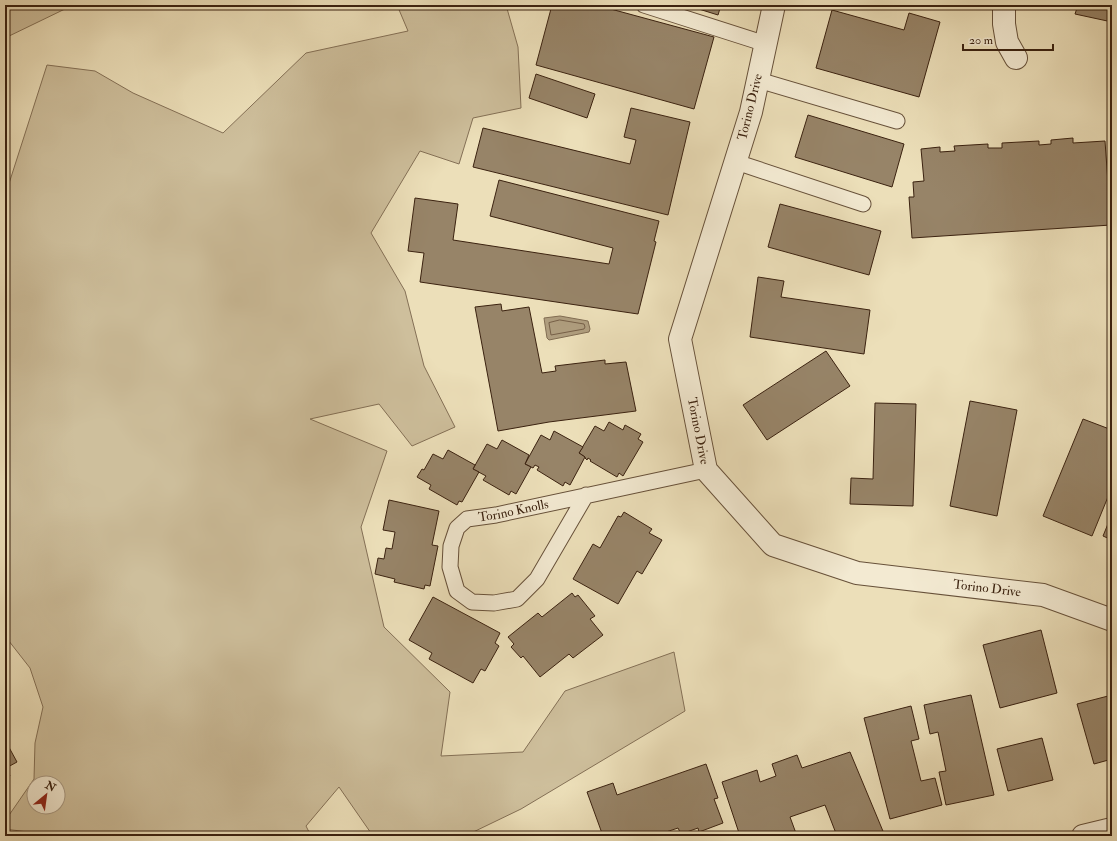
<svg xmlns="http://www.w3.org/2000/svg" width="1117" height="841" font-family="'IM FELL Double Pica',serif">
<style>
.green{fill:#cebf9c;stroke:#847056;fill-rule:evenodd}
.water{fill:#b09f80;stroke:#816d53}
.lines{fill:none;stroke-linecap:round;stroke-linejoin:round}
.shore{stroke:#766048;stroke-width:1}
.building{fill:#978468;stroke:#3b2210}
.service-casing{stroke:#67513a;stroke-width:17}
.minor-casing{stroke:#67513a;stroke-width:24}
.service{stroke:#f3ead2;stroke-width:15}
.minor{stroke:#f3ead2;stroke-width:22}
.labels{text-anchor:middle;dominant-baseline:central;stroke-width:3.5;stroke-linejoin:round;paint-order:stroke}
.street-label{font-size:13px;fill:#3b2210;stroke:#f3ead2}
</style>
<rect width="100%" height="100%" fill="#ecdfb9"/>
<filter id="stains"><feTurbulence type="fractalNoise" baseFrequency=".005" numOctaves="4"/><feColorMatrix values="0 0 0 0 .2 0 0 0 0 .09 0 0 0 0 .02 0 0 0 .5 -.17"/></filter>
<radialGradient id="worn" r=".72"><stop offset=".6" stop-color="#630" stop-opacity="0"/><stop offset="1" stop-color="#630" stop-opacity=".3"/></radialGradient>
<!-- green -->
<g class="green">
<path d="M 5,5 L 66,5 L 67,8 L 5,38 Z"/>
<path d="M 397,5 L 506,5 L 518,47 L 521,108 L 473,118 L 459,164 L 420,151 L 371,233 L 405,291 L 424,366 L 455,427 L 412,446 L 379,404 L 310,419 L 387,451 L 361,527 L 384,627 L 450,692 L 441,756 L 523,752 L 565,691 L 674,652 L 685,711 L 521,809 L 465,836 L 373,836 L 339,787 L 306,826 L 311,836 L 58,836 L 5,829 L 5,821 L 34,779 L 35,743 L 43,707 L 30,668 L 5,636 L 5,196 L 47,65 L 95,71 L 133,93 L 223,133 L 306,53 L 408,31 ZM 34,783 L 58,783 L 58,807 L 34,807 Z"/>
</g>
<!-- water -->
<path class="water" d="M 560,316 L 588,321 L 590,329 L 589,332 L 549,340 L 547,338 L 544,318 Z"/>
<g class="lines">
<!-- shore -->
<path class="shore" d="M 560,320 L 584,324 L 585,327 L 584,329 L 551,335 L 549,323 Z"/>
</g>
<!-- building -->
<g class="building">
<path d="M 552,5 L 596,5 L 714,37 L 694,109 L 536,65 Z"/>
<path d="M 686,5 L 721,5 L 718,15 Z"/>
<path d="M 1078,5 L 1112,5 L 1112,22 L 1075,14 Z"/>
<path d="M 832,10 L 904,30 L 909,13 L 940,22 L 919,97 L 816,68 Z"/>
<path d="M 536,74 L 595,94 L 587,118 L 529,98 Z"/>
<path d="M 631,108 L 690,122 L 668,215 L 473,167 L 483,128 L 630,164 L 636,140 L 624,137 Z"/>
<path d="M 808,115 L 904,144 L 892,187 L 795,157 Z"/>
<path d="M 1073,138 L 1073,143 L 1105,141 L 1111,225 L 912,238 L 909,197 L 914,197 L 913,182 L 924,181 L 921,149 L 940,147 L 940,152 L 955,151 L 954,146 L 988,144 L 988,148 L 1002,148 L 1002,143 L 1039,141 L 1039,145 L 1051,144 L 1051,140 Z"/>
<path d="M 499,180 L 659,221 L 654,241 L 656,242 L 638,314 L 420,282 L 424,253 L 408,251 L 415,198 L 458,204 L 453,240 L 609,264 L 613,248 L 490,216 Z"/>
<path d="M 780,204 L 881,231 L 869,275 L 768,247 Z"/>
<path d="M 758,277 L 784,281 L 781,297 L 870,310 L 864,354 L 750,337 Z"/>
<path d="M 501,304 L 502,311 L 529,307 L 542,373 L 556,371 L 555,366 L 605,360 L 605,364 L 626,362 L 636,411 L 549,422 L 498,431 L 475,307 Z"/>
<path d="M 826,351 L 850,386 L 767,440 L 743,405 Z"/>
<path d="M 970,401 L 1017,410 L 997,516 L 950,506 Z"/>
<path d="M 875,403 L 916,404 L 913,506 L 850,504 L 851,478 L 873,479 Z"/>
<path d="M 1083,419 L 1112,430 L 1112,487 L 1092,536 L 1043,516 Z"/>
<path d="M 609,422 L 623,430 L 625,425 L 641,434 L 638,439 L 643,442 L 623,476 L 619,473 L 617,477 L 590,461 L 591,460 L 588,458 L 587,460 L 585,458 L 585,457 L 579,453 L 595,426 L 604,431 Z"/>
<path d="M 554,431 L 583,447 L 579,453 L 585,457 L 570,485 L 565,482 L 563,486 L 537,470 L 539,467 L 535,465 L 533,468 L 525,464 L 541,435 L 550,440 Z"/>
<path d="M 502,440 L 529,455 L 525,464 L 531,467 L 516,494 L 511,491 L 509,495 L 483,480 L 486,476 L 473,469 L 487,444 L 497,449 Z"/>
<path d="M 448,450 L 475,465 L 473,469 L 479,472 L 462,502 L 459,501 L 457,505 L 429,489 L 431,485 L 417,477 L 422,469 L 424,470 L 433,454 L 443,459 Z"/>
<path d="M 389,500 L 439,511 L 432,545 L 438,546 L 430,586 L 425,585 L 424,589 L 394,582 L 395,579 L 375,574 L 378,558 L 384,559 L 386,548 L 392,549 L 395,532 L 383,530 Z"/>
<path d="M 624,512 L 652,529 L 649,533 L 662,540 L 642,574 L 637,571 L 618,604 L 573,579 L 593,544 L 600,548 L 618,516 L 621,517 Z"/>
<path d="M 1112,514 L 1112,540 L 1103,536 Z"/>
<path d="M 572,593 L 575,597 L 578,595 L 595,616 L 590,619 L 603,635 L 573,658 L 569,654 L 540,677 L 523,656 L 521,658 L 511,647 L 514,644 L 508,637 L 538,613 L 542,617 Z"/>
<path d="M 433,597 L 500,633 L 495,643 L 499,646 L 485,671 L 481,669 L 473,683 L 429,659 L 432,653 L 409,640 Z"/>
<path d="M 1041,630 L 1057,693 L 1000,708 L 983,645 Z"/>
<path d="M 971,695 L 994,795 L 946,805 L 939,772 L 946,771 L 938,732 L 930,734 L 924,705 Z"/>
<path d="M 1112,695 L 1112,759 L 1094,764 L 1077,704 Z"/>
<path d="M 911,706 L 919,739 L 911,741 L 921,781 L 935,778 L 942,805 L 890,819 L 864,718 Z"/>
<path d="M 1042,738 L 1053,780 L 1008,791 L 997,749 Z"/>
<path d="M 5,740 L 17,762 L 6,768 L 10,776 L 5,779 Z"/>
<path d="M 850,752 L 885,836 L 837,836 L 825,805 L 790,817 L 797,836 L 740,836 L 722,782 L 757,770 L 760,782 L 776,776 L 772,764 L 797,755 L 802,768 Z"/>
<path d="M 706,764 L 718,798 L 714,799 L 723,823 L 699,832 L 698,828 L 681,834 L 678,828 L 654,836 L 603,836 L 587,792 L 613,783 L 617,795 Z"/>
</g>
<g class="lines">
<defs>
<g id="service">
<path d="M 644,5 L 766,44"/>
<path d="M 758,80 L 897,121"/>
<path d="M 736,162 L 863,204"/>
<path id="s1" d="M 586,495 L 537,579 L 517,599 L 494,603 L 472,602 L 457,591 L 450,567 L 451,546 L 457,528 L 467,519 L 496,515 L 706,470"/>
</g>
<g id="minor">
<path id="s2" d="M 774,5 L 751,112 L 680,339 L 706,470 L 773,545 L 857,573 L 1043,595 L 1112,620"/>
<path d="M 1004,5 L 1004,24 L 1007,42 L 1016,58"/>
<path d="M 1083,836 L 1112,829"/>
</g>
</defs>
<!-- service casing -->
<use href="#service" class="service-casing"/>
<!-- minor casing -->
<use href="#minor" class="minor-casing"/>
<!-- service -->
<use href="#service" class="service"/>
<!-- minor -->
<use href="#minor" class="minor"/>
</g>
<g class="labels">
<!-- street labels -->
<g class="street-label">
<text transform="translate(750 107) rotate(-76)">Torino Drive</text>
<text stroke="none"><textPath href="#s2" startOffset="441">Torino Drive</textPath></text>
<text stroke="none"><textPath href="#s1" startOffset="315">Torino Knolls</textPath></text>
<text stroke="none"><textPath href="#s2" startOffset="801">Torino Drive</textPath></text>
</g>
</g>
<!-- margin -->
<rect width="1117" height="841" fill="none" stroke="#ecdfb9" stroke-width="20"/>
<rect x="6" y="6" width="1105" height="829" fill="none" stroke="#3b2210" stroke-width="2"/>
<rect x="10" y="10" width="1097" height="821" fill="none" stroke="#3b2210"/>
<!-- north arrow -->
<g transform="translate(46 795) rotate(29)"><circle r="19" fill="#f3ead2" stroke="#a99a84"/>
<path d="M0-3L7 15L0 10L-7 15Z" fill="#8f2418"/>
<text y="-6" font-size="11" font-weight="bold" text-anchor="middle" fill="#3b2210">N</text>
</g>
<!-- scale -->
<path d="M963 44v6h90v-6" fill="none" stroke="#3b2210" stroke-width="2"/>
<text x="969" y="44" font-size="12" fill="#3b2210" stroke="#f3ead2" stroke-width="3" paint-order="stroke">20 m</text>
<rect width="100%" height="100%" filter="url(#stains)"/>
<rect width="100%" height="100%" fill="url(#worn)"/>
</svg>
